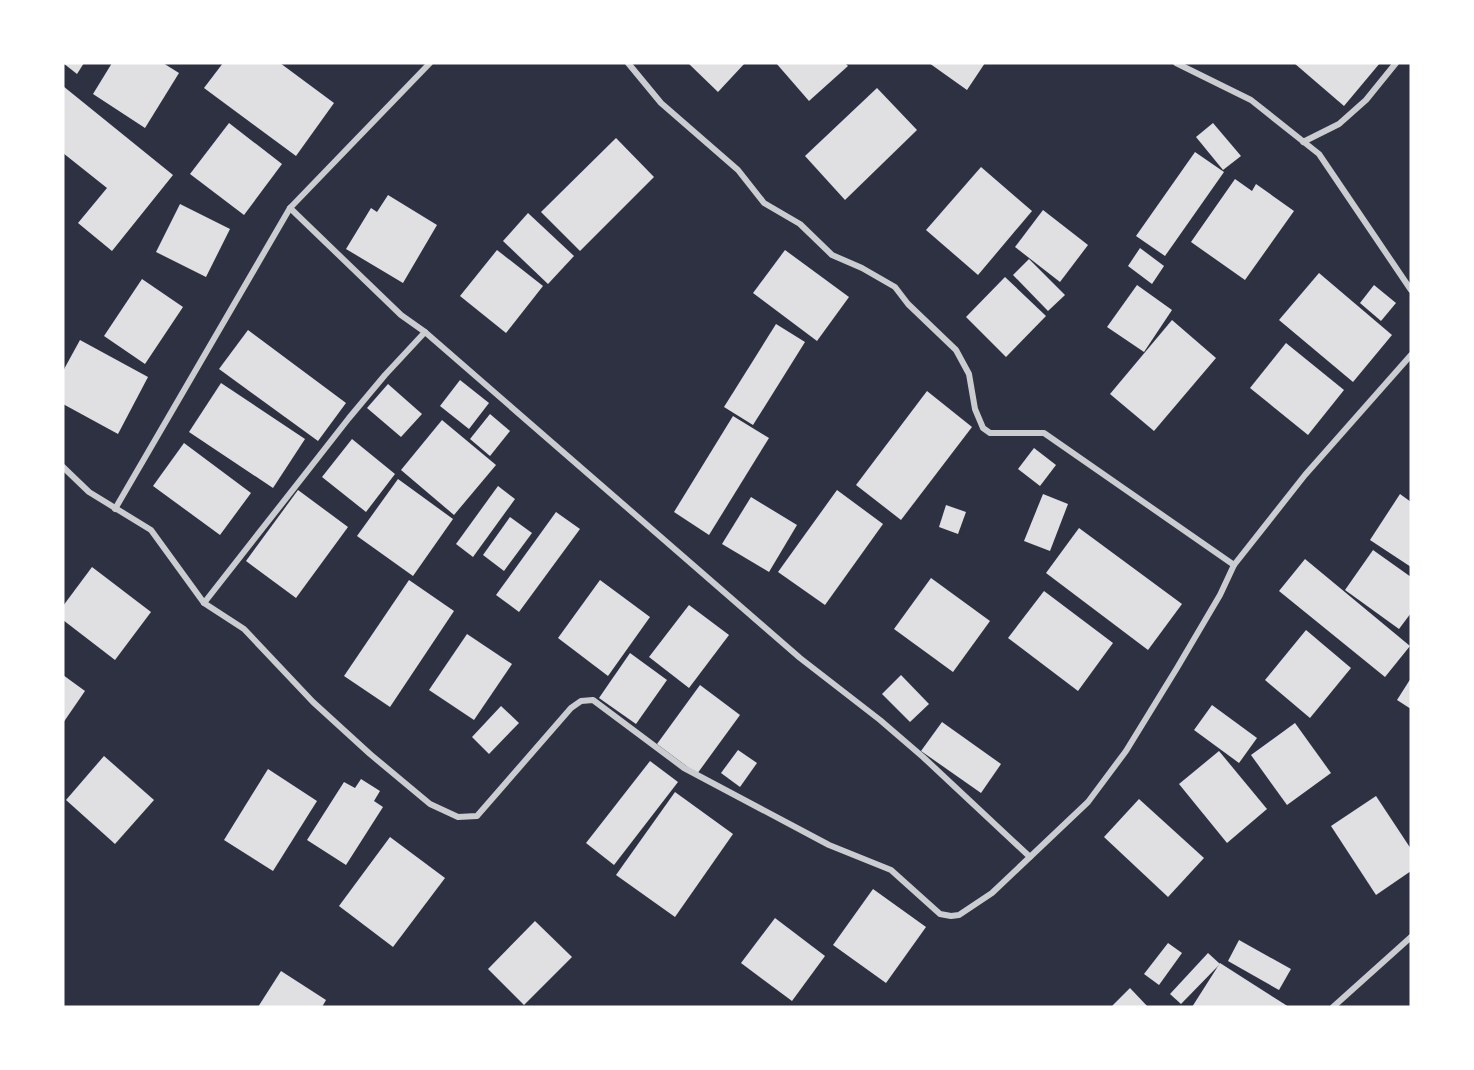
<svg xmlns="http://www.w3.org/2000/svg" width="1474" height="1070" font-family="'IBM Plex Sans',sans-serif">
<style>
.building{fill:#e0e0e3}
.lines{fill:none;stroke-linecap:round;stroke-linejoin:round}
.minor{stroke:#caccd0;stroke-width:6}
</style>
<rect width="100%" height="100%" fill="#2d3142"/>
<!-- building -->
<g class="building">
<path d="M 63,63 L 84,63 L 77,74 Z"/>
<path d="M 112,63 L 163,63 L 179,73 L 145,128 L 93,94 Z"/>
<path d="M 223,63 L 280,63 L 334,103 L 296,156 L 204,88 Z"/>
<path d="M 688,63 L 745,63 L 718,92 Z"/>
<path d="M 776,63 L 845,63 L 848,66 L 809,101 Z"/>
<path d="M 929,63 L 985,63 L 967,90 Z"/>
<path d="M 1294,63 L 1380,63 L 1344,106 Z"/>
<path d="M 63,86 L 173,175 L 112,251 L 78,223 L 107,188 L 63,153 Z"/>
<path d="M 877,88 L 917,130 L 845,200 L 805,156 Z"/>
<path d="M 229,123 L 282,164 L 244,215 L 190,174 Z"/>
<path d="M 1213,123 L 1241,156 L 1223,170 L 1196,137 Z"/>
<path d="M 616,138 L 654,177 L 580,251 L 541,212 Z"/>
<path d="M 1195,152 L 1224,172 L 1165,256 L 1136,236 Z"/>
<path d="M 981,167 L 1032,211 L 978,275 L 926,230 Z"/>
<path d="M 1235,179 L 1252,191 L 1256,184 L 1294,211 L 1245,280 L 1191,242 Z"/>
<path d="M 388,195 L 437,225 L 403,283 L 346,249 L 371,208 L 377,212 Z"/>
<path d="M 180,204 L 230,229 L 206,277 L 156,252 Z"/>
<path d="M 1043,210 L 1088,245 L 1060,282 L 1015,247 Z"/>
<path d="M 528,213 L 574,256 L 548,284 L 503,241 Z"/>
<path d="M 1140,248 L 1164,266 L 1152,284 L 1128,266 Z"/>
<path d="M 497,250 L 543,286 L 506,333 L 460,296 Z"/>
<path d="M 785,250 L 849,297 L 817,341 L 753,293 Z"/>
<path d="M 1029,259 L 1065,295 L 1048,311 L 1013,275 Z"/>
<path d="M 1319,273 L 1392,335 L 1353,382 L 1279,320 Z"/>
<path d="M 1005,277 L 1046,316 L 1006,357 L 966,317 Z"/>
<path d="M 142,279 L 183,307 L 145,364 L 104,336 Z"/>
<path d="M 1137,285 L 1172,310 L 1144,352 L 1107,327 Z"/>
<path d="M 1374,285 L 1396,303 L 1381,321 L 1360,303 Z"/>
<path d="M 1172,320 L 1216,358 L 1154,431 L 1110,394 Z"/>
<path d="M 776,324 L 805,342 L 753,425 L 724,407 Z"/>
<path d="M 248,330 L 346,403 L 318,441 L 219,369 Z"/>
<path d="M 80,340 L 148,377 L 118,434 L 63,404 L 63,371 Z"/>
<path d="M 1286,343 L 1344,390 L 1308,435 L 1250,388 Z"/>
<path d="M 460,380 L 489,403 L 469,429 L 440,406 Z"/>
<path d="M 221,383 L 305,439 L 273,488 L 189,432 Z"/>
<path d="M 388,384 L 422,414 L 401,437 L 367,408 Z"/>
<path d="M 927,391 L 972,427 L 901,520 L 856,485 Z"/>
<path d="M 490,414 L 510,431 L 490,456 L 470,439 Z"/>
<path d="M 733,416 L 769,438 L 709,535 L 674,512 Z"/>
<path d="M 442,420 L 496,465 L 454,515 L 401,470 Z"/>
<path d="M 352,439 L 395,474 L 366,512 L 322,477 Z"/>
<path d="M 184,443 L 251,493 L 220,535 L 153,486 Z"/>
<path d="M 1034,448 L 1056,465 L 1040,486 L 1018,469 Z"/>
<path d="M 398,479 L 453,519 L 413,576 L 357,536 Z"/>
<path d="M 498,486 L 515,499 L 473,557 L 456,544 Z"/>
<path d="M 298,490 L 348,527 L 296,598 L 246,561 Z"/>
<path d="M 837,490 L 883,524 L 825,605 L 778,572 Z"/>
<path d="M 1043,494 L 1068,504 L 1050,551 L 1024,541 Z"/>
<path d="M 1400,494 L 1411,502 L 1411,567 L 1370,540 Z"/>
<path d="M 751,497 L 797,525 L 769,572 L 722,544 Z"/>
<path d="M 946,505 L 966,512 L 958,534 L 939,527 Z"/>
<path d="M 556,512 L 580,529 L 519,612 L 496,595 Z"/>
<path d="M 510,517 L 532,533 L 504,571 L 483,555 Z"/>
<path d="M 1079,528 L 1182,604 L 1148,650 L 1046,573 Z"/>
<path d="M 1373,550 L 1411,577 L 1411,613 L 1399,629 L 1345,590 Z"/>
<path d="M 1305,559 L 1410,646 L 1385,677 L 1279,591 Z"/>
<path d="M 92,567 L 151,612 L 115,660 L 63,620 L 63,606 Z"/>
<path d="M 931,578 L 990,621 L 953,672 L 894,629 Z"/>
<path d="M 409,580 L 454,611 L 390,707 L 344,676 Z"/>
<path d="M 600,580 L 650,617 L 608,676 L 558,638 Z"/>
<path d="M 1044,591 L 1113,643 L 1078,691 L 1008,638 Z"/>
<path d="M 689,605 L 729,635 L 689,688 L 649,657 Z"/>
<path d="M 1306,630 L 1351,668 L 1310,718 L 1265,680 Z"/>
<path d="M 467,634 L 512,664 L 474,720 L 429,690 Z"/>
<path d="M 630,653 L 667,680 L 636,724 L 599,698 Z"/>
<path d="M 63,675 L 85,691 L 63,723 Z"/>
<path d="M 901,675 L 929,704 L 910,722 L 882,694 Z"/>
<path d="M 1411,678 L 1411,709 L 1397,700 Z"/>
<path d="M 700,685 L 740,715 L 697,774 L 657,744 Z"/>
<path d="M 1212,705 L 1257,738 L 1239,763 L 1194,730 Z"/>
<path d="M 501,706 L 519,723 L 489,754 L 472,737 Z"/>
<path d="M 942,722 L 1001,764 L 981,793 L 921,751 Z"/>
<path d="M 1295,723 L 1331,773 L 1287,805 L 1251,755 Z"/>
<path d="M 738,750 L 757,763 L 740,787 L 721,773 Z"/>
<path d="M 1219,751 L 1267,809 L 1227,843 L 1179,784 Z"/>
<path d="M 104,756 L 154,800 L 115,844 L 66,800 Z"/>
<path d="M 650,761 L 678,782 L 614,865 L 586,843 Z"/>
<path d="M 268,769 L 317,801 L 273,871 L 224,840 Z"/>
<path d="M 361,779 L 380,791 L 374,801 L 383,807 L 346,865 L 307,840 L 344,782 L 355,788 Z"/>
<path d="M 675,792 L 733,834 L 675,917 L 616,875 Z"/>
<path d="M 1376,796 L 1411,849 L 1411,871 L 1376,895 L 1331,826 Z"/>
<path d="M 1139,799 L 1204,858 L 1168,897 L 1104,837 Z"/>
<path d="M 390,837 L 445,878 L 393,947 L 339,906 Z"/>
<path d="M 873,889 L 926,927 L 886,983 L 833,945 Z"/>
<path d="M 775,918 L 825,956 L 792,1001 L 741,963 Z"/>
<path d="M 535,921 L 572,957 L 524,1005 L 488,969 Z"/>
<path d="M 1239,940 L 1291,969 L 1279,990 L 1228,961 Z"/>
<path d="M 1168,943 L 1182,953 L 1159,985 L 1144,974 Z"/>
<path d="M 1208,953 L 1220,964 L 1181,1004 L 1170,994 Z"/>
<path d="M 1220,963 L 1289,1007 L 1192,1007 Z"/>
<path d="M 281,971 L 326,1000 L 322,1007 L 258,1007 Z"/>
<path d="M 1130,988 L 1148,1007 L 1111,1007 Z"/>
</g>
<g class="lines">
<!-- minor -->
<g class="minor">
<path d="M 628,63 L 661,103 L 738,170 L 764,203 L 800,224 L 832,255 L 862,268 L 895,287 L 908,304 L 956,350 L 969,374 L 975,409 L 983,428 L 990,433 L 1044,433 L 1234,565"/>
<path d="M 1176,63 L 1251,100 L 1319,154 L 1411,290"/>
<path d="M 1303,142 L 1339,124 L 1366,100 L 1396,63"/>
<path d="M 290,208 L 401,315 L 425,332 L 800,658 L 880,720 L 923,757 L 1030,857"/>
<path d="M 63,467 L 89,492 L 151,530 L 204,603 L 244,629 L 313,702 L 370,754 L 430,804 L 458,817 L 477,816 L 571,708 L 581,701 L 593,700 L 684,768 L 829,845 L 891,870 L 940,914 L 951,916 L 959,915 L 992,893 L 1088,802 L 1126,751 L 1177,668 L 1220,595 L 1234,565 L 1305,475 L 1411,355"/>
<path d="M 115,509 L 290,208 L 430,63"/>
<path d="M 204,603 L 349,418 L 385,375 L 425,332"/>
<path d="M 1333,1007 L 1411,937"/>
</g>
</g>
<!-- border -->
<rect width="1474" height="1070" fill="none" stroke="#ffffff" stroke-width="129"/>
</svg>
